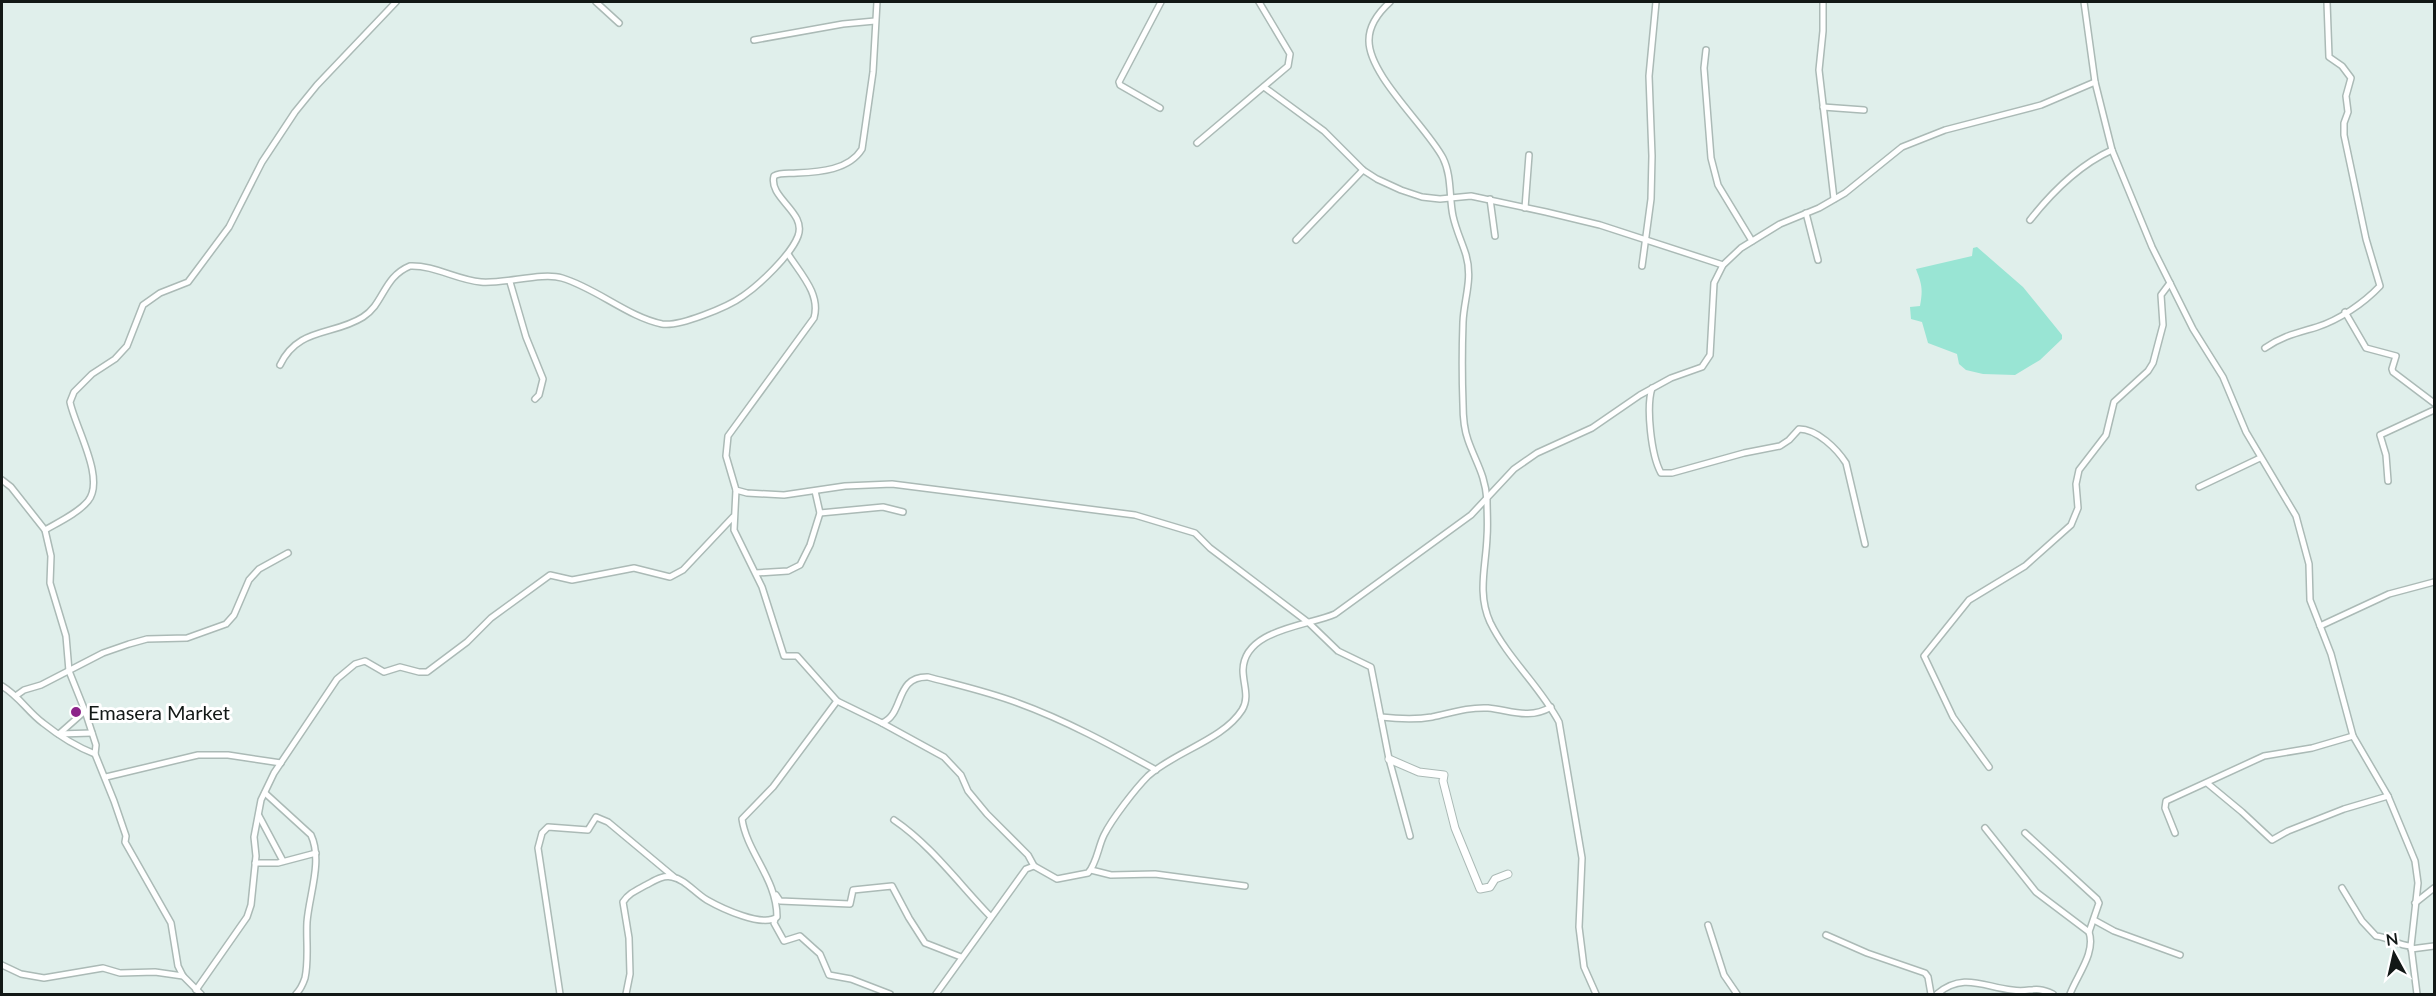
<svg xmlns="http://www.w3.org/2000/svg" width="2436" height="996" font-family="Lato,sans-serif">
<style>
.green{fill:#99e5d4}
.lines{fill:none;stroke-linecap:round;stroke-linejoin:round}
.minor-casing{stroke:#abbab6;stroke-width:8}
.tertiary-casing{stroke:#abbab6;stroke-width:9}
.minor{stroke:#fff;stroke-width:5}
.tertiary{stroke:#fff;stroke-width:7}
.poi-dot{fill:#8b2389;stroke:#fff;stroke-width:2}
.labels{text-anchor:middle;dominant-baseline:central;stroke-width:6;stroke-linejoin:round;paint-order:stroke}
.poi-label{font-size:20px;fill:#121816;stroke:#fff;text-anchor:start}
</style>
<rect width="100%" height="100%" fill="#e0efeb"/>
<!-- green -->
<path class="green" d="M 1977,247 L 2023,287 L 2062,335 L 2062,339 L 2040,360 L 2015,375 L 1983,374 L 1966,370 L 1959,364 L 1957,354 L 1928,343 L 1922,322 L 1911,319 L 1910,307 L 1920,306 C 1923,289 1922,285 1916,269 L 1972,256 L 1973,248 Z"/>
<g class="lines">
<defs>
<g id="minor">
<path d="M 596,2 L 619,23"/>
<path d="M 1390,2 C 1379,12 1369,25 1369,40 C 1368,75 1427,127 1443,158 C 1452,176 1449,198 1453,216 C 1456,230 1462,242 1466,255 C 1473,279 1464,299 1463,322 C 1462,350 1462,377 1463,404 C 1463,416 1464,429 1468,440 C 1476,463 1485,474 1487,500 C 1487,512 1488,525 1487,537 C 1486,566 1477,593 1490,622 C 1508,659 1540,686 1559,722 L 1582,858 L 1579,927 L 1584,967 L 1596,994"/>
<path d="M 1823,2 L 1823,31 L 1819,70 L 1834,199"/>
<path d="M 2084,2 L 2095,82 L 2112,150 L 2152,247 L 2193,329 L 2223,377 L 2246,432 L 2296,516 L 2309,564 L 2310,600 L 2331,654 L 2353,736 L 2388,796 L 2415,861 L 2418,883 L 2411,946 L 2417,994"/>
<path d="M 754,40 L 843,24 L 875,21"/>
<path d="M 1706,50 L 1704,68 L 1711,158 L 1718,185 L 1752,241"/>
<path d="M 1264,87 L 1324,131 L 1363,170 L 1377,179 L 1401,190 L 1422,197 L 1440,199 L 1471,196 L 1546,212 L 1600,225 L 1723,265"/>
<path d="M 1823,107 L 1864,110"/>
<path d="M 1160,108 L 1120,85 L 1119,82 L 1161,2"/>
<path d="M 1197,143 L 1288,66 L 1290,54 L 1259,2"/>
<path d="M 1490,199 L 1495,236"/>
<path d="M 1525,208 L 1529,155"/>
<path d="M 1806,213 L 1818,260"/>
<path d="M 2030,220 C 2052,192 2079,165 2112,150"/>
<path d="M 1296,240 L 1363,170"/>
<path d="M 788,254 C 800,273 821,294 814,318 L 728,436 L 726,456 L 736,490 L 747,493 L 784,495 L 845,486 L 892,484 L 1135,515 L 1195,533 L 1210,548 L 1309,623 L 1338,651 L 1371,667 L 1389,759 L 1410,836"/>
<path d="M 1642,266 L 1651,199 L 1652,156 L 1649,76 L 1656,2"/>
<path d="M 510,282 L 526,337 L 543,379 L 539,395 L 535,399"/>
<path d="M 2345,312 L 2366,348 L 2396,356 L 2392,369 L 2393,372 L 2434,403"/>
<path d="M 2265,348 C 2282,336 2297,333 2317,327 C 2339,320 2364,303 2380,286 L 2366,239 L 2344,135 L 2344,123 L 2348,112 L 2346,96 L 2351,78 L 2342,66 L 2329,57 L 2327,2"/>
<path d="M 280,365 C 298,327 333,336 363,317 C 384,304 383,277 410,266 C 434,265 457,280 481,282 C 505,284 542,272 562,278 C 596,288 628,317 662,324 C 679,327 728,307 743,296 C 759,285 791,255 798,236 C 807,212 768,198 774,176 C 781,172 789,174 797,173 C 820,172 849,170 862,149 L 873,72 L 877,2"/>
<path d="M 1652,388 C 1646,407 1651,455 1661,473 L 1672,473 L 1744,453 L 1780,446 L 1789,440 L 1799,429 C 1817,429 1837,449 1846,463 L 1865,544"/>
<path d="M 2,480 L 11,487 L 45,530 L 51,556 L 50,583 L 66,636 L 69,671 L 85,711 L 96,745 L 95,754 L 114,801 L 126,836 L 125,842 L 171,923 L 178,966 L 183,976 L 201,994"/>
<path d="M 2388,481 L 2386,455 L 2380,435 L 2434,410"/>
<path d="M 2199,487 L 2260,458"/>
<path d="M 736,490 L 734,530 L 762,587 L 784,656 L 797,656 L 837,701 L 882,723 C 905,714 894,676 928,677 C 958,685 989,692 1018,703 C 1065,720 1111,745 1156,770"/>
<path d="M 820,513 L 883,507 L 903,512"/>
<path d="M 45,530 C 59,522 78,513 88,501 C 106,479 75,427 70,402 L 74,392 L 92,374 L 115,359 L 127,346 L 143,305 L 160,293 L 188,282 L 197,270 L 229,227 L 262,162 L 295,112 L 317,85 L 396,2"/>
<path d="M 756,573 L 788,571 L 800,565 L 810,545 L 820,513 L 815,491"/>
<path d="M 2320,626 L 2389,594 L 2434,582"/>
<path d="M 2,686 C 20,697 27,711 43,723 C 58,735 77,747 95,754"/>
<path d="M 17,695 L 24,690 L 41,685 L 103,653 L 129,644 L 147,639 L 187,638 L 226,624 L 234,615 L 249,580 L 259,569 L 288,553"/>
<path d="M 1381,717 C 1398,719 1415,720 1432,717 C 1451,713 1468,707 1488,708 C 1510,710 1529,720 1551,707"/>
<path d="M 882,723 L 944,757 L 961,775 L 968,791 L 987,814 L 1028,855 L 1034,866"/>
<path d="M 59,734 L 85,711"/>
<path d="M 59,734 L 92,733"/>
<path d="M 1989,767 L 1953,717 L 1924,656 L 1969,600 L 2025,566 L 2071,525 L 2078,508 L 2076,484 L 2079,470 L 2106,435 L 2114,402 L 2148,371 L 2153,363 L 2163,325 L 2161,295 L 2170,283"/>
<path d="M 106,777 L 198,755 L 228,755 L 281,763"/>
<path d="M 2207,783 L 2242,812 L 2272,840 L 2288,831 L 2344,809 L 2388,796"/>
<path d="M 265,793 L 311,835 C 323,861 309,895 307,922 C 306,940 309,960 305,978 C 303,984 300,990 296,994"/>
<path d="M 259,816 L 283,861"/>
<path d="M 894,820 C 932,846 959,884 991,917"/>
<path d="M 1985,828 L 2036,892 L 2089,932 C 2096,953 2077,975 2070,994"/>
<path d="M 2025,833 L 2097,899 L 2099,903 L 2089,932"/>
<path d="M 2175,833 L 2165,808 L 2166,801 L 2264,756 L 2312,748 L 2353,736"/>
<path d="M 255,863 L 278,863 L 316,853"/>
<path d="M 1091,870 L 1111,875 L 1155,874 L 1245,886"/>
<path d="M 2342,888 L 2362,921 L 2376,936 C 2389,937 2398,946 2411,946"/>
<path d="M 776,895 L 780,901 L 850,904 L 853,890 L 892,886 L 909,918 L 925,943 L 961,957"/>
<path d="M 2415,903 L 2434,888"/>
<path d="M 775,919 L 774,923 L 784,941 L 800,936 L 820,954 L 829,975 L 851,979 L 890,994"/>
<path d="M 2094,920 L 2114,931 L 2180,955"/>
<path d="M 1708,925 L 1724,975 L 1737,994"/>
<path d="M 1826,935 L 1867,953 L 1925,973 L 1928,977 L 1931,994"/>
<path d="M 2411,949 L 2434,946"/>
<path d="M 2,965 L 21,974 L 44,978 L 103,968 L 120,973 L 155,972 L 183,976"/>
<path d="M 196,990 L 247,917 L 251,905 L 256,856 L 254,837 L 261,800 L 274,773 L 337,679 L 355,664 L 365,661 L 384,672 L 400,667 L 419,672 L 427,672 L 467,642 L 491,618 L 550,575 L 572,580 L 634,568 L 670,577 L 683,570 L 733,517"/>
<path d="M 560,994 L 538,848 L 542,833 L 548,827 L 588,830 L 596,817 L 608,822 L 674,877"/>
<path d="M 626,994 L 630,974 L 629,938 L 623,902 C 629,893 637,890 646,885 C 654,881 662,875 672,877 C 685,879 695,893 707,900 C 721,908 763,928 777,917 C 777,879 747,853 742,819 L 773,787 L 837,701"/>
<path d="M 936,994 L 1026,869 L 1034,866 L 1057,879 L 1088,873 C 1097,863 1098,847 1104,835 C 1112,819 1135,789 1148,776 C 1174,752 1223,740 1242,710 C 1250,697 1243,684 1243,670 C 1244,629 1308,626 1335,614 L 1471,515 L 1514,469 L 1537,453 L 1592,428 L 1640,395 L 1671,378 L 1702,367 L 1710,355 L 1714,283 L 1723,265 L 1741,248 L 1780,224 L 1819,208 L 1845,193 L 1902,147 L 1945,130 L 2041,105 L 2095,82"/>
<path d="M 1937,994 C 1963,972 1984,987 2012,990 C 2031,993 2034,985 2053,994"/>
</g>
<path id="tertiary" d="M 1389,759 L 1419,772 L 1444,775 L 1443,781 L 1455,828 L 1480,889 L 1490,887 L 1495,879 L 1508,874"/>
</defs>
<!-- minor casing -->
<use href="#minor" class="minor-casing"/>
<!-- tertiary casing -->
<use href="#tertiary" class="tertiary-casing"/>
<!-- minor -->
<use href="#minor" class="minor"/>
<!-- tertiary -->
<use href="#tertiary" class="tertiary"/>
</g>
<!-- markers -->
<circle class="poi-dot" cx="76" cy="712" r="6"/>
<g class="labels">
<!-- poi labels -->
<g class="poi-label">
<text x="88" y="712">Emasera Market</text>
</g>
</g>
<!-- border -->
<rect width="2436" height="996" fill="none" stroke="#121816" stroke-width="6"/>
<!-- north arrow -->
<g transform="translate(2394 954) rotate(352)" stroke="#ffffff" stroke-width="4.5" paint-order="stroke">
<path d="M0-4.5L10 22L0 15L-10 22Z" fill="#121816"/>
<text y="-9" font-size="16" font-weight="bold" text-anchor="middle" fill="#121816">N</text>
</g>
</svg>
